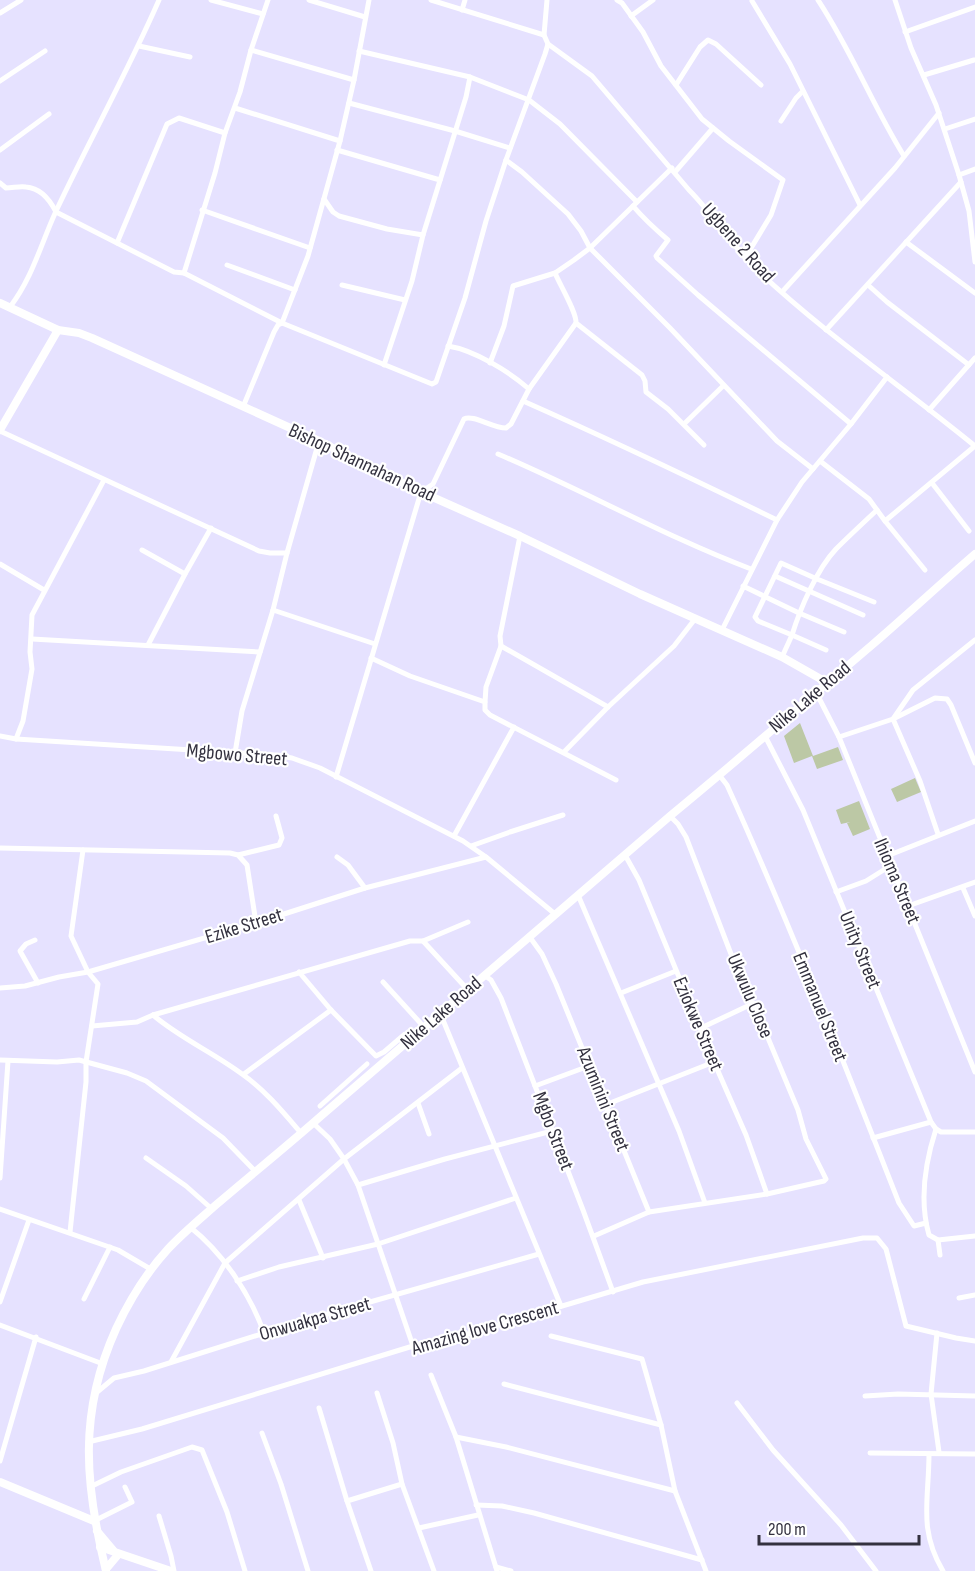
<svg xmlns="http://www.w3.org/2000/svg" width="975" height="1571" font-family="'Sofia Sans Condensed',sans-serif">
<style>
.green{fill:#bcc8a5}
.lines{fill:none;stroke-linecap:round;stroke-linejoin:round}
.street{stroke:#fff;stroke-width:5}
.secondary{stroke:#fff;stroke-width:8}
.primary{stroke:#fff;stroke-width:8}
.labels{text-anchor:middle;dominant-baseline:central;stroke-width:4.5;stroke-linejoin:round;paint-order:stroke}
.street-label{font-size:20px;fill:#33313f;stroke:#fff}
</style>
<rect width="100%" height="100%" fill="#e6e2ff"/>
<!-- green -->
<g class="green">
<path d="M 800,723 L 813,756 L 838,747 L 843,760 L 817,769 L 812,756 L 794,763 L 784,736 Z"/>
<path d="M 915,778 L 921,792 L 897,802 L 891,789 Z"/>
<path d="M 859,801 L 870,829 L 853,836 L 847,823 L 850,822 L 841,824 L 836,810 Z"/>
</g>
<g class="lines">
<!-- street -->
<g class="street">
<path d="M 211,0 L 263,14"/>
<path d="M 309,0 L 365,17"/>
<path d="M 431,0 L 544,35"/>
<path d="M 617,0 L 622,3 L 643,32 L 661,66 L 702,119 L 729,141 L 783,180 L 771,215 L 745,258"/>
<path d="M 818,0 C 851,50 873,106 904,156"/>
<path d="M 895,0 L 911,48 L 936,105 L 959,175 L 969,211 L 975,262"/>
<path d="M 752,1 L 790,64 L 860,205"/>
<path d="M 462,10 L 465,0"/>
<path d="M 0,13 L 21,0"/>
<path d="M 631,16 L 653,0"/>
<path d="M 905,32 L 975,7"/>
<path d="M 548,44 L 592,76 L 689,190 C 714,215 731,245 757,270 C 825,334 903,387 975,446"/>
<path d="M 139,46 L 190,57"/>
<path d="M 251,50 L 354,80"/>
<path d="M 359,51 L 470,77 L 529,100 L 560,124 L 637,202"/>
<path d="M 924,75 L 974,60"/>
<path d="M 0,81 L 45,51"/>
<path d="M 676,85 L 700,47 L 708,40 L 716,44 L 761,85"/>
<path d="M 349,103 L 455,131 L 510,148"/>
<path d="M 235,108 L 340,141"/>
<path d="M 781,121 L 796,98 L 803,91"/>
<path d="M 945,129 L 975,119"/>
<path d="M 0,150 L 49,114"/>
<path d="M 337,150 L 440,180"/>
<path d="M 506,160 L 522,172 L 568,214 L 581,231 L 590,248 L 670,328 L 777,441 L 813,469"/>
<path d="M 675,172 L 713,128"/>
<path d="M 959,175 L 975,169"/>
<path d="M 0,183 L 6,188 C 13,188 19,186 26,187 C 40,188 50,200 56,212"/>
<path d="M 324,199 L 333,212 L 339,216 L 387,229 L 423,235"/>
<path d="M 633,206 C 644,219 655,229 668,240 L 656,256 L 657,258 L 698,295 L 851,424"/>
<path d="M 202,210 L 310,248"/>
<path d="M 56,212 L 174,272 L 184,273 L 282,323 L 432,384 L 436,382 L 465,298 L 486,221 L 506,160 L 545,54 L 548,44 L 544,35 L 547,0"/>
<path d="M 906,242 L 975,293"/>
<path d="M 117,243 L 167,124 L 179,118 L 225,133"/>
<path d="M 227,265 L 295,290"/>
<path d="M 184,273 L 215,173 L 225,133 L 240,92 L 251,50 L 268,0"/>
<path d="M 555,273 C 560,285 577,313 576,323 L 642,375 L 645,381 L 646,392 L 668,409 L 704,445"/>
<path d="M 342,285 L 405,300"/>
<path d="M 868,285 L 887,302 L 969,365"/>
<path d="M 782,292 L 895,168 L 939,113"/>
<path d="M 10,307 C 33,277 41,243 57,209 C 90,139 128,71 159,0"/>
<path d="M 826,330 L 961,182"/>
<path d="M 448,346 C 474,350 510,372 529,389"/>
<path d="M 490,363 L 504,326 L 513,286 L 555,273 L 574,260 L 590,248 L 672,168"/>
<path d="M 384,365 L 412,281 L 423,235 L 466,97 L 470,77"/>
<path d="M 523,401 C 609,439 693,479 777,520"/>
<path d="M 243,407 L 274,332 L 278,325 L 282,323 L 308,256 L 340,141 L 354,80 L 369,0"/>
<path d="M 929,410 L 975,358"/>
<path d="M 684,424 L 723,386"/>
<path d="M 0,431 L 259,551 L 270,553 L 287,553"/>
<path d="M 498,454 C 583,490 664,536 751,569"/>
<path d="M 820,461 L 869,499 L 885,521 L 975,446"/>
<path d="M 932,483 L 969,531"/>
<path d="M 885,521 L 925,570"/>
<path d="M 142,550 L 185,574"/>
<path d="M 0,564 L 44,590"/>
<path d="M 775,576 L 863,615"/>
<path d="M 743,586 L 799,613 L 844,632"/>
<path d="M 874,602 L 817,579 L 781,563 L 755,617 L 758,621 L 792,635 C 800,609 817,569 836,549 C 849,536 863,523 877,510"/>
<path d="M 273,610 L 375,644"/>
<path d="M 722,630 L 777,520 L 802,482 L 851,424 L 887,377"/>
<path d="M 32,639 L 260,652"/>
<path d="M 148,645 L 185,574 L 211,528"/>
<path d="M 501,646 L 608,707"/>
<path d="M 782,657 L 792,635 L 826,650"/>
<path d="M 371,658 L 410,676 L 485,702 L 485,710 L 490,715 L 616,780"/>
<path d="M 813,694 L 820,700 L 839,737 L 975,1072"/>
<path d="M 485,702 L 486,687 L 501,646 L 500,636 L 520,536"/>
<path d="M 0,736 L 16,739 L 274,755 L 292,758 L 320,768 L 463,841 L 486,857 L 555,914"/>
<path d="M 765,736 L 803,810 L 931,1122 L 936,1129 L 941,1132 L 975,1132"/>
<path d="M 839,737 L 893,719 L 935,698 L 947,699 L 951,705 L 975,763"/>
<path d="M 16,739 L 23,721 L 32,669 L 30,652 L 32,615 L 104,480"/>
<path d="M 564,752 L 608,707 L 674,646 L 695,619"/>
<path d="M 235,753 L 242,711 L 273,610 L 287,553 L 319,441"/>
<path d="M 720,776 L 727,785 C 789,922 844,1063 899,1203 L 914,1226 L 926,1223"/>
<path d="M 336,777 L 421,492 L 433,484 L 464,419 C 473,414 492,428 506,428 L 511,424 L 529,389 L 576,323"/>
<path d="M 938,834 L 920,781 L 893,719 L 913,690 L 975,640"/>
<path d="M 454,836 L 514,727"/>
<path d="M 471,846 L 510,832 L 563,815"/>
<path d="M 0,848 L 230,853 L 238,855 L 247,865 L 256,923"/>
<path d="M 238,855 L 279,845 L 282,838 L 276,816"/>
<path d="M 625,855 L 639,880 L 714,1062 L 746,1135 L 767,1194"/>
<path d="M 887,856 L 975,821"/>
<path d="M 337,857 L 348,865 L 365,888"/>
<path d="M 963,888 L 975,916"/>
<path d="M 836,892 L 866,881 L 890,866"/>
<path d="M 578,895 L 679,1131 L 705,1203"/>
<path d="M 908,906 L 975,882"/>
<path d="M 529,936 L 542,954 L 556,984 L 649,1212 L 767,1194 L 824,1181 L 826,1179 L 806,1139 L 798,1110 L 763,1026 L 741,980 L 686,837 L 678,824 L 670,816"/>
<path d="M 35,940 L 26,944 L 20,951 L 38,983"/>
<path d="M 423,941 L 468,922"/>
<path d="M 299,972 L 331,1010 L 376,1056 L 384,1052 L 405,1034 L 410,1039"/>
<path d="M 484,975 L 491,980 L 501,998 L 583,1210 L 613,1292"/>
<path d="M 383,982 L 424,1027"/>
<path d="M 0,988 L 25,986 L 59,977 L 88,972 L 256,923 L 365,888 L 486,857"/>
<path d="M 621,993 L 676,971"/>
<path d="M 153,1015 C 180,1038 214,1053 242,1074 C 265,1090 283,1112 301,1133"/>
<path d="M 437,1017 L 443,1020 L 561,1306"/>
<path d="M 92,1026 L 137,1022 L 153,1015 L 410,941 L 423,941 L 468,990"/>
<path d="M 701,1028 L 754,1003"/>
<path d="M 0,1060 L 57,1062 L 79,1060 L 127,1073 L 146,1081 L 223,1138 L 255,1171"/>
<path d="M 244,1074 L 331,1010"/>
<path d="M 535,1086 L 589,1066"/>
<path d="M 418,1103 L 429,1134"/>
<path d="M 605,1105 L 714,1062"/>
<path d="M 320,1106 L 367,1064"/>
<path d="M 313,1123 L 330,1139 L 344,1159 L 358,1185 L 413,1346"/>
<path d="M 936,1129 C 925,1163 919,1200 929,1235 L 938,1240 L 975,1236"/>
<path d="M 873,1138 L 931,1122"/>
<path d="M 146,1158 L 186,1186 L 212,1209"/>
<path d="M 0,1178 L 8,1061"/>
<path d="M 358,1185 L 445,1159 L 552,1131"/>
<path d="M 299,1200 L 323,1258"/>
<path d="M 0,1209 L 118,1250 L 152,1270"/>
<path d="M 190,1227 C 223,1253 250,1294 264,1333"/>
<path d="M 70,1232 L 86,1082 L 86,1062 L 98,984 L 88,972 L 71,936 L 83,850"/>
<path d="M 594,1236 L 649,1212"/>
<path d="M 938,1240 L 940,1255"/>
<path d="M 237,1281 L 279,1267 L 378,1244 L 516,1198"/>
<path d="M 959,1298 L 975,1295"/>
<path d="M 84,1299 L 110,1247"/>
<path d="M 0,1302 L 29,1220"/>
<path d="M 0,1325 L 103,1364"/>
<path d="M 937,1333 L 931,1394 L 939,1452"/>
<path d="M 551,1336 L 642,1359 L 661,1425 L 675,1491 L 706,1571"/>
<path d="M 171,1362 L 225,1263 L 344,1159 L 462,1068"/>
<path d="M 431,1375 L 456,1437 L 497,1571"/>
<path d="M 504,1384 L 661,1425"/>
<path d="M 96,1393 L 114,1378 L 144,1371 L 296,1323 L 539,1254"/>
<path d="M 377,1393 L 393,1443 L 402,1484 L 434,1571"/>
<path d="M 865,1396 L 898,1394 L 975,1396"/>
<path d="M 737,1403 L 773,1450 L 841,1525 L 876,1571"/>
<path d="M 319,1408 L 347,1501 L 371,1571"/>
<path d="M 262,1433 L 281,1484 L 308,1571"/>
<path d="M 456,1437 L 506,1447 L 675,1491"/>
<path d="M 88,1442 L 142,1429 L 413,1346 L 455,1338 L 643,1282 L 863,1238 L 877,1238 L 886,1249 L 906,1326 L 956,1338 L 975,1341"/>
<path d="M 870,1453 L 975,1454"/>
<path d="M 929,1454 C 929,1500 918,1529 943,1571"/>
<path d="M 0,1461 L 36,1337"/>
<path d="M 90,1487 L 121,1472 L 192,1447 L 202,1450 L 227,1512 L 245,1571"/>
<path d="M 347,1501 L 402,1484"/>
<path d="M 476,1505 L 502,1506 L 534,1513 L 702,1560"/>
<path d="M 159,1516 L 171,1556 L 174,1571"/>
<path d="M 94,1521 L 132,1502 L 125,1487"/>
<path d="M 419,1528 L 478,1515"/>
<path d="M 496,1567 L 511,1571"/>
</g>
<!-- secondary -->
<g class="secondary">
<path d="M 0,303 L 58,330 L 79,333 L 92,338 L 319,441 L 421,492 L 520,536 L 640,594 L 782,657 L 826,682"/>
<path d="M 0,430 L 58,330"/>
<path d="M 0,1482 L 94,1521"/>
<path d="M 97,1531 L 113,1550"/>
<path d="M 100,1547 L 171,1571"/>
<path d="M 106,1569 L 117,1556"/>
</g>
<!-- primary -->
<path class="primary" d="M 106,1571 C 85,1485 78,1413 116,1329 C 129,1301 147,1272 168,1249 C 183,1233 200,1219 217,1204 C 251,1175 287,1146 321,1116 C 437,1016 554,917 670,816 C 738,760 805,702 872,645 C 907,615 940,584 975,554"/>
</g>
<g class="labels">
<!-- street labels -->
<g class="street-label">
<text transform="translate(738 243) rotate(48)">Ugbene 2 Road</text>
<text transform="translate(362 463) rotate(25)">Bishop Shannahan Road</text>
<text transform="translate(810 697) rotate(-40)">Nike Lake Road</text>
<text transform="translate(237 755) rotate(5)">Mgbowo Street</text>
<text transform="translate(897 881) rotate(67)">Ihioma Street</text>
<text transform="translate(244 926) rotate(-17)">Ezike Street</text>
<text transform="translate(860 950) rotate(68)">Unity Street</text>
<text transform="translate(750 996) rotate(67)">Ukwulu Close</text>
<text transform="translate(820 1007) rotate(68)">Emmanuel Street</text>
<text transform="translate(441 1013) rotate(-41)">Nike Lake Road</text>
<text transform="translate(698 1024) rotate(67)">Eziokwe Street</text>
<text transform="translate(603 1099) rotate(68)">Azuminini Street</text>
<text transform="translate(553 1131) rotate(69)">Mgbo Street</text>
<text transform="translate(315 1319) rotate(-16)">Onwuakpa Street</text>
<text transform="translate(485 1328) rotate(-16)">Amazing love Crescent</text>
</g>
</g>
<!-- scale -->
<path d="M759 1535v9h160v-9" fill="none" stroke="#33313f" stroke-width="3"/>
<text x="768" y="1535" font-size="18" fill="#33313f" stroke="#ffffff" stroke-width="4.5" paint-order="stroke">200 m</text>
</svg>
